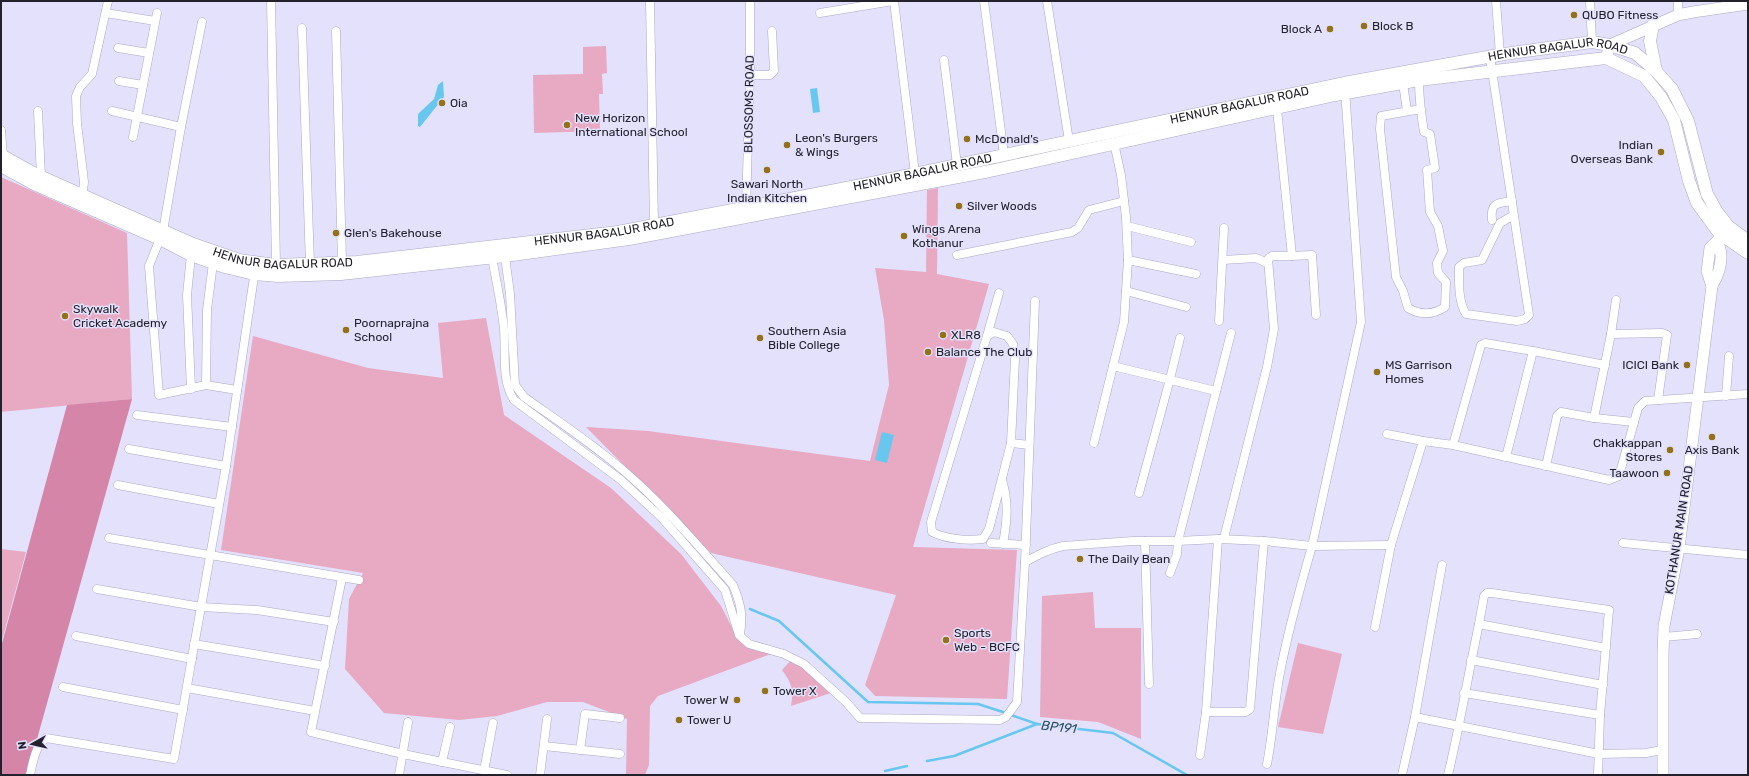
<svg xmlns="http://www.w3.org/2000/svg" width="1749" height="776" font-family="Rubik,sans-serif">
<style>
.green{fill:#e8a9c3}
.forest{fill:#d485a8}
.water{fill:#68c7ef}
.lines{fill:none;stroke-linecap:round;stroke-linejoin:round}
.stream{stroke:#68c7ef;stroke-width:2.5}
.street-casing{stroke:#aba9c3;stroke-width:9}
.secondary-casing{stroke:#aba9c3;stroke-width:12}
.primary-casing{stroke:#aba9c3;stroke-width:13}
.street{stroke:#fff;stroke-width:8}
.secondary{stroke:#fff;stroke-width:11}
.primary{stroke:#fff;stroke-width:12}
.poi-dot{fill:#937118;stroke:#e3e1fc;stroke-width:1.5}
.labels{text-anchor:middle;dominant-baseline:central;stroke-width:3;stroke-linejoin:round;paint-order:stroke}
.poi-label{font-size:12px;fill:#23222c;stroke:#e3e1fc;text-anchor:start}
.street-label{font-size:12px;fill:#23222c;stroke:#e3e1fc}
.water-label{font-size:13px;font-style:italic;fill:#244e5f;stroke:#e3e1fc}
</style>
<rect width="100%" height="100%" fill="#e3e1fc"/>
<!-- green -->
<g class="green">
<path d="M 606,46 L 607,73 L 602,74 L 603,94 L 599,94 L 600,131 L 534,133 L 533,75 L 583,74 L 583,47 Z"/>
<path d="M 1,177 L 127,233 L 132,399 L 1,412 Z"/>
<path d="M 938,188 L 937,274 L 989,284 L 913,547 L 1017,550 L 1007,699 L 875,696 L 865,685 L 896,595 L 711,553 L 586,427 L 648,431 L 870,461 L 889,385 L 884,320 L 875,268 L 926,272 L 927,190 Z"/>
<path d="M 486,318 L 504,415 L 611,488 L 681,554 L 721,606 L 738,639 L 776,652 L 658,696 L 650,706 L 649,765 L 645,775 L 626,775 L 627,719 L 583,702 L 547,702 L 497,716 L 459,720 L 384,713 L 345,669 L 349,599 L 363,573 L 221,550 L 253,336 L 368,368 L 443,378 L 438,323 Z"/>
<path d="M 1,549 L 26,552 L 1,644 Z"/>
<path d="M 1093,592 L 1095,628 L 1141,628 L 1141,739 L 1098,722 L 1040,717 L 1042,596 Z"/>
<path d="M 1298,643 L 1342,654 L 1323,734 L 1278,727 Z"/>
<path d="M 793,658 L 834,692 L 791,706 C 794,689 791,682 782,670 Z"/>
</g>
<!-- forest -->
<path class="forest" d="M 132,399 L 27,775 L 1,775 L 1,647 L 67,405 Z"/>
<!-- water -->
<g class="water">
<path d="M 443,81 L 444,97 L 420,127 L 418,126 L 418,114 L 434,99 L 438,85 Z"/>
<path d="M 817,88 L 820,112 L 813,113 L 810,89 Z"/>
<path d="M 882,432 L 894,435 L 887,463 L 875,460 Z"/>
</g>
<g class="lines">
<!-- stream -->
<g class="stream">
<path d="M 750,609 L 779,621 L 868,702 L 978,704 L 1006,713"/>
<path d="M 1011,715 L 1037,724"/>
<path d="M 927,761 L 954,756 L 1037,724 L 1113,733 L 1187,775"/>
<path d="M 885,771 L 907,766"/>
</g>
<defs>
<g id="street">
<path d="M 271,1 L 276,265"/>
<path d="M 650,1 L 654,225"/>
<path d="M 894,1 L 915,174"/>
<path d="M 984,1 L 1004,155"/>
<path d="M 1047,1 L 1069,141"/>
<path d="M 1496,1 L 1500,55"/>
<path d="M 1590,1 L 1592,42"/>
<path d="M 1678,1 L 1678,15"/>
<path d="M 106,13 L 155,21"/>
<path d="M 820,13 L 893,1"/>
<path d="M 202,22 L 181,127 L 163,231 L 149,266 L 159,395 L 206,385 L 237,390"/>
<path d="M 302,28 L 310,265"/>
<path d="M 336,31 L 342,262"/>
<path d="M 118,48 L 149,53"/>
<path d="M 1490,57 L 1529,315 L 1525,319 L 1517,321 L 1466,314 C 1458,301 1459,282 1459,267 L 1464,263 L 1482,260 L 1500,223 L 1514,215"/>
<path d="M 944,60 L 957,165"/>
<path d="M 750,75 L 770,75 L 774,71 L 772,31"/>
<path d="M 1419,80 C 1419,98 1421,114 1424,132 L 1430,134 L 1435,168 L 1427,170 L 1430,212 L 1438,226 L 1443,251 L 1437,263 L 1438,273 L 1446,282 L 1445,307 C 1433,315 1420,315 1408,308 L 1403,291 L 1396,277 L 1380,129 L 1381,116 L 1421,109"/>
<path d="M 119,81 L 143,85"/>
<path d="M 1403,83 L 1407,111"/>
<path d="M 1345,89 L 1361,322 L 1312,546 L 1391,545"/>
<path d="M 38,111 L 41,177"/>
<path d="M 112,111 L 181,127"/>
<path d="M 1,130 L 3,156"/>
<path d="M 133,137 L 157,13"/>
<path d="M 82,200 L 84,182 L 77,123 L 76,96 L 80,87 L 92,74 L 108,1"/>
<path d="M 746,207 L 750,75 L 750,1"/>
<path d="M 1492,220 C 1490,203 1497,203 1512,201"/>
<path d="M 1127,226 L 1191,242"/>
<path d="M 957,255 L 1072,232 L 1078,228 L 1089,210 L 1124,201"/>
<path d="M 505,256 L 510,294 L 515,385 L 524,397 C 558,421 593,444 624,471 C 664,505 698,546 733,585 C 741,604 743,615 740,634"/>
<path d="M 1292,256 L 1312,255 L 1316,315"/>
<path d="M 492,257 C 496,281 502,306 504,330 C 506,353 501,380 514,400 L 621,480 L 662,518 L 725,590 L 739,635 L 749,644 L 784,654 L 804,664 L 846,702 L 860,718 L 1000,720 L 1006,717 L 1017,702 L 1025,562 C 1038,555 1049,549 1063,546 L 1133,541 L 1178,541 L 1218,539 L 1206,712 L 1200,755"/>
<path d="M 1128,260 L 1196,274"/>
<path d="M 1223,260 L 1256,258 L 1267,263"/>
<path d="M 1126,291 L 1186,307"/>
<path d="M 1616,300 L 1611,334 L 1662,333 L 1667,335 L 1658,400"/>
<path d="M 1219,321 L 1224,228"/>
<path d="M 994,332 L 1007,336 L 1013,344 L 1015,359 L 1011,443 L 989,529 L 983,539 C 967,541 946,539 932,532 L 931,522 L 987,336 Z"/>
<path d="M 1611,334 L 1594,418 L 1634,422"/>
<path d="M 987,336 L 999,293"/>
<path d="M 1113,366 L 1124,322 L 1128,260 L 1126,217 L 1121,175 L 1114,143"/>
<path d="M 206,385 L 207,310 L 213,263"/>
<path d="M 191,389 L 187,295 L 191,255"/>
<path d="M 1726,396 L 1729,356"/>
<path d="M 137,415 L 232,427"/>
<path d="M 1387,434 L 1423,441"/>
<path d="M 1011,443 L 1029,445"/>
<path d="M 1094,443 L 1113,366 L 1216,391"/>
<path d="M 1453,445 L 1481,345 L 1485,343 L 1533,351"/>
<path d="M 129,449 L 226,466"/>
<path d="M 1506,457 L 1533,351 L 1605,365"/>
<path d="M 1546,466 L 1557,416 L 1561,412 L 1594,418"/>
<path d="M 1002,480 C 1009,503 1007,521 1003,544"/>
<path d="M 118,485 L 219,504"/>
<path d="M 1139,493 L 1170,379 L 1180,338"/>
<path d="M 109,538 L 359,580"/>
<path d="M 1224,538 L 1267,367 L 1274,329 L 1268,259 L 1272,256 L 1292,256 L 1277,109"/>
<path d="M 1219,539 L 1264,541 L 1312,546 C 1300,588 1288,630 1280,673 C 1274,703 1273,734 1267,764"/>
<path d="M 1145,541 L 1149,684"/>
<path d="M 991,543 L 1026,545"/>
<path d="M 1623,543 L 1748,555"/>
<path d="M 1025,562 L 1035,301"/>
<path d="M 1442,565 L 1415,717 L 1599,754 L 1646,753 L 1662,750"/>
<path d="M 1170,573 L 1177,554 L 1178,541 L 1231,333"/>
<path d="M 342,578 L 311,732 L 403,754 L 507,775"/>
<path d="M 97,589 L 201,607 L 257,610 L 334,622"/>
<path d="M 1375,627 L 1391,545 L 1423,441 L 1453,445 L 1609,480 L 1619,476 L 1638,408 L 1645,401 L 1748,394"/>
<path d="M 76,636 L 192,659"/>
<path d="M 1664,637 L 1697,634"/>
<path d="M 194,644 L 325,666"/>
<path d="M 1471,660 L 1603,685"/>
<path d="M 63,687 L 183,710"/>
<path d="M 187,688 L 315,711"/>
<path d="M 1464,693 L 1600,715"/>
<path d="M 1206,712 L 1246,712 L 1250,709 L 1264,541"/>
<path d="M 544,746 L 620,754"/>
<path d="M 580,750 L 585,714 L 620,718"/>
<path d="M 442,762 L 450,727"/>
<path d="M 484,771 L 493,723"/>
<path d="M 30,775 C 33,762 35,746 46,738 L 174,759 L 226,466 L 255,270"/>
<path d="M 399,775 L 408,722"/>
<path d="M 540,775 L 547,719"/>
<path d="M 1402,775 L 1415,717"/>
<path d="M 1448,775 C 1460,725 1468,675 1479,624"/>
<path d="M 1598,775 L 1600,715 L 1609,610 L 1492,593 L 1487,593 L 1484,596 L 1479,624 L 1606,648"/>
</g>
<g id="secondary">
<path d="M 1606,58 L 1610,45 L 1678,15 L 1693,12 L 1748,4"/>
<path d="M 1712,286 L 1707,271 L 1710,248 L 1717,241"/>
<path d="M 1663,775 L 1663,655 L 1664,626 L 1679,548 L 1712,286 C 1720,272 1725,256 1717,241"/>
</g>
<g id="primary">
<path d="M 1653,25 L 1650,41 L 1656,71"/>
<path id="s1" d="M 1,155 L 35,174 L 102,204 L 193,244 L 239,260 L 276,265 L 357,262 L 618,232 L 867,184 L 1344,83 L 1504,54 L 1592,42 L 1610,45 L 1635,53 L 1656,71 L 1672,89 L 1688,121 L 1707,194 L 1717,212 L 1728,226 L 1748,241"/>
<path d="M 1,166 L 34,184 L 160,239 L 191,255 L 225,267 L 254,274 L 278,276 L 341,274 L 505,256 L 629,239 L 990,171 L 1335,95 L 1419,80 L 1606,58 L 1644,76 L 1661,97 L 1674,120 L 1689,181 L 1697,203 L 1719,233 L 1748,253"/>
</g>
</defs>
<!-- street casing -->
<use href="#street" class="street-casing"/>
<!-- secondary casing -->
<use href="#secondary" class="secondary-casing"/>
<!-- primary casing -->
<use href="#primary" class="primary-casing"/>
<!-- street -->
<use href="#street" class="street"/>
<!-- secondary -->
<use href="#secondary" class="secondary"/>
<!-- primary -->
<use href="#primary" class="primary"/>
</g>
<!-- markers -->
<g class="poi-dot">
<circle cx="1574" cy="15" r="4"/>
<circle cx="1364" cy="26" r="4"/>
<circle cx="1330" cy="29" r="4"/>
<circle cx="442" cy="103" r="4"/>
<circle cx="567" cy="125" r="4"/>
<circle cx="967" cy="139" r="4"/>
<circle cx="787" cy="145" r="4"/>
<circle cx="1661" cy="152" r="4"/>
<circle cx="767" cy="170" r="4"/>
<circle cx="959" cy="206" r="4"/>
<circle cx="336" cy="233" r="4"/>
<circle cx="904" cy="236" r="4"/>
<circle cx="65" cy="316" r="4"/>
<circle cx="346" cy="330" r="4"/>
<circle cx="943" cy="335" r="4"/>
<circle cx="760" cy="338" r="4"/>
<circle cx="928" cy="352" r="4"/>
<circle cx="1687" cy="365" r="4"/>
<circle cx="1377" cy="372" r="4"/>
<circle cx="1712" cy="437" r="4"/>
<circle cx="1670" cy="450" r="4"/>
<circle cx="1667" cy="473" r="4"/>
<circle cx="1080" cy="559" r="4"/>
<circle cx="946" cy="640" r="4"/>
<circle cx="765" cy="691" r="4"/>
<circle cx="737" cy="700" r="4"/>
<circle cx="679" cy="720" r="4"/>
</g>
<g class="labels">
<!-- poi labels -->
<g class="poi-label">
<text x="1582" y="15">QUBO Fitness</text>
<text x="1372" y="26">Block B</text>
<text x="1322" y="29" text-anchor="end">Block A</text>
<text x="450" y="103">Oia</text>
<text x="575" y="118">New Horizon<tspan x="575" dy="14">International School</tspan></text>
<text x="795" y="138">Leon's Burgers<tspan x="795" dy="14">&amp; Wings</tspan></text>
<text x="975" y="139">McDonald's</text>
<text x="1653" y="145" text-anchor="end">Indian<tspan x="1653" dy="14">Overseas Bank</tspan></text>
<text x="767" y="184" text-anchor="middle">Sawari North<tspan x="767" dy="14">Indian Kitchen</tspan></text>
<text x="967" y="206">Silver Woods</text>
<text x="912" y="229">Wings Arena<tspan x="912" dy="14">Kothanur</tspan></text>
<text x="344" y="233">Glen's Bakehouse</text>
<text x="73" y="309">Skywalk<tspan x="73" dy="14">Cricket Academy</tspan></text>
<text x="354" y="323">Poornaprajna<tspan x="354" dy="14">School</tspan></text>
<text x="768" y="331">Southern Asia<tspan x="768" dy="14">Bible College</tspan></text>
<text x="951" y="335">XLR8</text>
<text x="936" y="352">Balance The Club</text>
<text x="1385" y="365">MS Garrison<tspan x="1385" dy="14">Homes</tspan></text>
<text x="1679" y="365" text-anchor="end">ICICI Bank</text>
<text x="1662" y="443" text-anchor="end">Chakkappan<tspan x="1662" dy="14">Stores</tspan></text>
<text x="1712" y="450" text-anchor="middle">Axis Bank</text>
<text x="1659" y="473" text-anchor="end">Taawoon</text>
<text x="1088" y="559">The Daily Bean</text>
<text x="954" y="633">Sports<tspan x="954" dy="14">Web - BCFC</tspan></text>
<text x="773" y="691">Tower X</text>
<text x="729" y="700" text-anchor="end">Tower W</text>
<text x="687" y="720">Tower U</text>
</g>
<!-- street labels -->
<g class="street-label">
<text stroke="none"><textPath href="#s1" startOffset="1600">HENNUR BAGALUR ROAD</textPath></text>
<text transform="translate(749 104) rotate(-89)">BLOSSOMS ROAD</text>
<text stroke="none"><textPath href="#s1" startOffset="1276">HENNUR BAGALUR ROAD</textPath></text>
<text stroke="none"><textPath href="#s1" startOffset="952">HENNUR BAGALUR ROAD</textPath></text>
<text stroke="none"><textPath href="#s1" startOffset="628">HENNUR BAGALUR ROAD</textPath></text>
<text stroke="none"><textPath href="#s1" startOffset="304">HENNUR BAGALUR ROAD</textPath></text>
<text transform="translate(1679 530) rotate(-81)">KOTHANUR MAIN ROAD</text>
</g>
<!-- water labels -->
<g class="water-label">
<text transform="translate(1059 727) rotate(6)">BP191</text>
</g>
</g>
<!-- border -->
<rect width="1749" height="776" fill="none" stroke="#23222c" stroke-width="4"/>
<!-- north arrow -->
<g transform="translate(32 744) rotate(262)" stroke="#e3e1fc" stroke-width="3" paint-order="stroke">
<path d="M0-3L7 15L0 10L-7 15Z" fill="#23222c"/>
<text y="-6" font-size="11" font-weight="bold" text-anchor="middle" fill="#23222c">N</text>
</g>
</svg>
